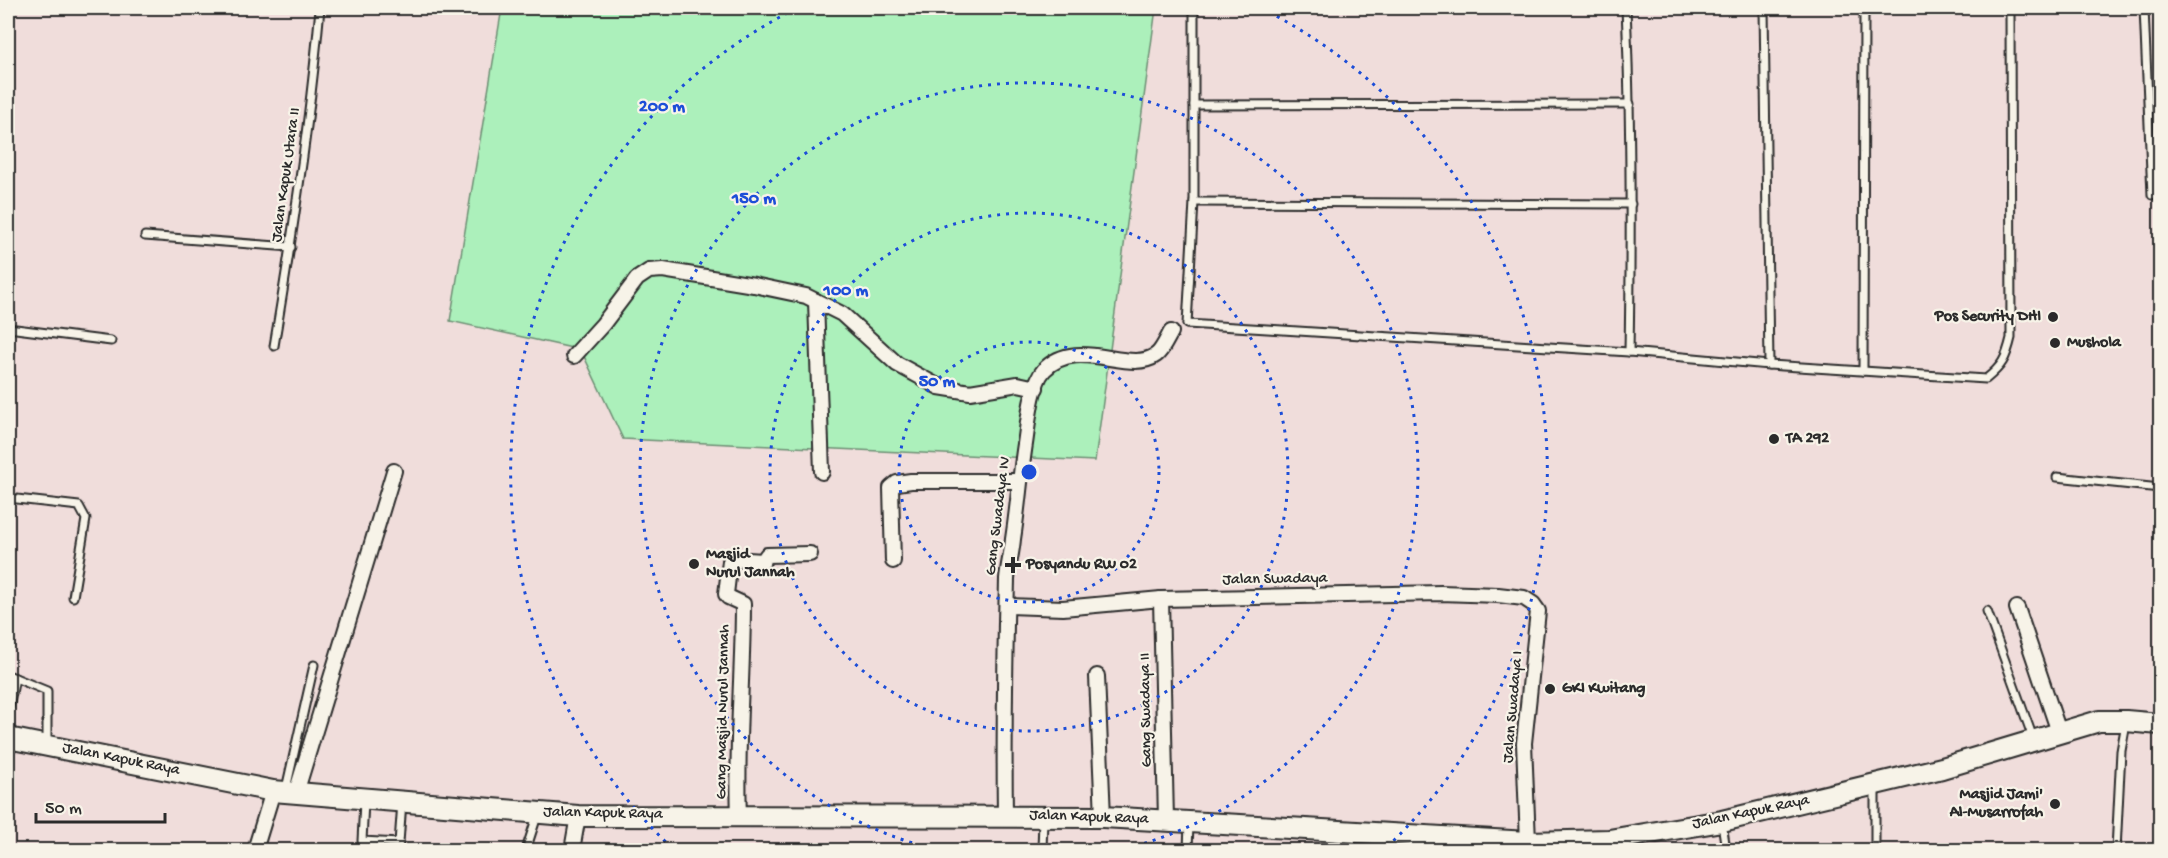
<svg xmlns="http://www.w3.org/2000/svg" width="2168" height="858" font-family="'Gochi Hand',sans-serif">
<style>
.green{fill:#acf0bb;stroke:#6c8e73;stroke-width:1.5}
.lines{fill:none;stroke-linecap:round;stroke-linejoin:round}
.lane-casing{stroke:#2b2b2b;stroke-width:11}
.street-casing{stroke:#2b2b2b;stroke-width:18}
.secondary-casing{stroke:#2b2b2b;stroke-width:24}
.lane{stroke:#f7f3e8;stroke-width:7}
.street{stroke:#f7f3e8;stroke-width:14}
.secondary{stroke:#f7f3e8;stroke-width:20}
.ring{fill:none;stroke:#1d4ed8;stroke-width:3;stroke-dasharray:3 6}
.poi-dot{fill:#2b2b2b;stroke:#f7f3e8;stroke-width:2}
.labels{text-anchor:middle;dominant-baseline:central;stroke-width:4.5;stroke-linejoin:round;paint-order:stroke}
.street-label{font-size:16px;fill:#2b2b2b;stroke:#f7f3e8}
.poi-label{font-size:16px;font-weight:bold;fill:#2b2b2b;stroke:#f7f3e8;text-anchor:start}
.centre{fill:#1d4ed8;stroke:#f7f3e8;stroke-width:3}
.ring-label{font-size:18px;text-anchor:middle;font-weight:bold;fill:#1d4ed8;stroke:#f7f3e8;stroke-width:4.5;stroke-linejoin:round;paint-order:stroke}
</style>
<rect width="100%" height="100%" fill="#f0dddb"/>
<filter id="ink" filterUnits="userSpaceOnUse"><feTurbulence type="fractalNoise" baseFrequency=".0167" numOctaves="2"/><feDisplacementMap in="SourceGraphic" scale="12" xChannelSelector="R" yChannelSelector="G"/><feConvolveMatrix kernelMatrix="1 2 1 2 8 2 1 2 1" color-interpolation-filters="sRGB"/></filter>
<g filter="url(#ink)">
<!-- green -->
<path class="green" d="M 502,8 L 1156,8 L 1095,461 L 623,439 L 581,350 L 450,321 Z"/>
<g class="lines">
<defs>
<g id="lane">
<path d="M 1626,8 C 1631,123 1631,237 1629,352"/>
<path d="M 1764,8 L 1769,365"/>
<path d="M 2144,8 L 2152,195"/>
<path d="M 1194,105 L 1630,104"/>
<path d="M 1194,202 L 1631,204"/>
<path d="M 145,236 L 291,247"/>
<path d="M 1187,324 L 1629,352 L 1769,365 L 1986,379 C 2002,366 2006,359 2011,338 L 2010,8"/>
<path d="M 1187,324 L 1194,202 L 1194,8"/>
<path d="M 8,328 L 111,341"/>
<path d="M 274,346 C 293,233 310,121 320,8"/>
<path d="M 1863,371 L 1864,8"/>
<path d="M 2057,477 L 2160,488"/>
<path d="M 8,498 L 79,506 L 86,519 L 73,597"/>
<path d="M 1987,611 L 2033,738"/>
<path d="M 8,675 L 47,691 L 47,743"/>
<path d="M 8,713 L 15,678"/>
<path d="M 1875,787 L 1875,850"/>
<path d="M 286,789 L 314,665"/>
<path d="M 364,801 L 362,841 L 399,843 L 402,802"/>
<path d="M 1722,823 L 1726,850"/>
<path d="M 526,850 L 537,816"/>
<path d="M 1042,850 L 1043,820"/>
<path d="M 1188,850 L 1189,824"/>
<path d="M 2116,850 L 2121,751 L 2126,723"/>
</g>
<g id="street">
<path d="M 816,301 L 822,472"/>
<path d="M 574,356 L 603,324 L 637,279 L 649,271 L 663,270 L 754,285 L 806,296 L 842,314 L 897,364 L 939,387 L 970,392 L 1018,384 L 1036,388"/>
<path d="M 893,561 L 891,488 L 897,483 L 911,481 L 1019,481"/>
<path d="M 1161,599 L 1166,820"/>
<path d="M 1008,606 L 1063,608 L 1161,599 L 1441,593 L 1498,595 L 1524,598 L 1533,604 L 1538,611 L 1524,743 L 1528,842"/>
<path d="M 2017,608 L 2059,732"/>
<path d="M 1097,676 L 1103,817"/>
<path d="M 296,793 L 394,471"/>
<path d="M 739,816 C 736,745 743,675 743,604 L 728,597 L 726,594 L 730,561 L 733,559 L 763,561 L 767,555 L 810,554"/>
<path d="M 1005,816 C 1004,737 1005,658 1007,579 C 1008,566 1012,552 1013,539 C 1018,507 1020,476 1025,444 C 1028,425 1031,384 1044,370 C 1077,335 1129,375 1156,355 C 1162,351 1167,339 1171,332"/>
<path d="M 255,850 L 273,791"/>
<path d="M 572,850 L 578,816"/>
</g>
<path id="secondary" d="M 8,738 L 273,791 L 578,816 L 1103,817 L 1528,842 L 1609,840 L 1722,821 L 1942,768 L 2099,721 L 2126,721 L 2160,724"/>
</defs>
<!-- lane casing -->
<use href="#lane" class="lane-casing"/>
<!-- street casing -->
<use href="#street" class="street-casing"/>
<!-- secondary casing -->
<use href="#secondary" class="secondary-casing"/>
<!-- lane -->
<use href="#lane" class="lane"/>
<!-- street -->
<use href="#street" class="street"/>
<!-- secondary -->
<use href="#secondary" class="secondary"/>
</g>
</g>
<!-- distance rings -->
<g class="ring">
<circle cx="1029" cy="472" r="130"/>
<circle cx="1029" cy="472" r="259"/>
<path d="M938 850A389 389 0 1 1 1120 850"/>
<path d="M672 848A519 519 0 0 1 797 8M1261 8A519 519 0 0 1 1386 848"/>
</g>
<!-- markers -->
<g class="poi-dot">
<circle cx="2053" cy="317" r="6"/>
<circle cx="2055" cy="343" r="6"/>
<circle cx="1774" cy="439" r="6"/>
<circle cx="694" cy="564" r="6"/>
<path d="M1010 556h6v6h6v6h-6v6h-6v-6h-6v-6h6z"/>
<circle cx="1550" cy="689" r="6"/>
<circle cx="2055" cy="804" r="6"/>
</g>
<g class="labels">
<!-- street labels -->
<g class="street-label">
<text transform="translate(287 175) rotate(-82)">Jalan Kapuk Utara II</text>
<text transform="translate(999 516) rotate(-83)">Gang Swadaya IV</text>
<text transform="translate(1275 580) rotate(-1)">Jalan Swadaya</text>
<text transform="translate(1514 707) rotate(-85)">Jalan Swadaya I</text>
<text transform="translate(1147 710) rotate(-91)">Gang Swadaya II</text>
<text transform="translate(724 712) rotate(-89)">Gang Masjid Nurul Jannah</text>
<text transform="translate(121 760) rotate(11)">Jalan Kapuk Raya</text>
<text transform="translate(1751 813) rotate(-12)">Jalan Kapuk Raya</text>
<text transform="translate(603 814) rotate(1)">Jalan Kapuk Raya</text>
<text transform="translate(1089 818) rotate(2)">Jalan Kapuk Raya</text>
</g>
<!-- poi labels -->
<g class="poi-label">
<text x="2041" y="317" text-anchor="end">Pos Security DHI</text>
<text x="2067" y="343">Mushola</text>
<text x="1786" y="439">TA 292</text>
<text x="706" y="555">Masjid<tspan x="706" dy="18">Nurul Jannah</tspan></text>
<text x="1026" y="565">Posyandu RW 02</text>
<text x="1562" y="689">GKI Kwitang</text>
<text x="2043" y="795" text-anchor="end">Masjid Jami'<tspan x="2043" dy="18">Al-Musarrofah</tspan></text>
</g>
</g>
<circle cx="1029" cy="472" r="9" class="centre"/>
<g class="ring-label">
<text x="662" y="111">200 m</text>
<text x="754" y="203">150 m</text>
<text x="846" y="295">100 m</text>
<text x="937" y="386">50 m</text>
</g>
<!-- margin -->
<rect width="2168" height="858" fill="none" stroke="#f7f3e8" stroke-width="30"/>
<rect x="15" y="15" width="2138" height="828" fill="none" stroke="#2b2b2b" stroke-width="2" filter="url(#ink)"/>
<!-- scale -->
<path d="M36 813v9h129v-9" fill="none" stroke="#2b2b2b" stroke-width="3"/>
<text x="45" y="813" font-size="18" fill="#2b2b2b" stroke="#f7f3e8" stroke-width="4.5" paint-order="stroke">50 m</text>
</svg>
